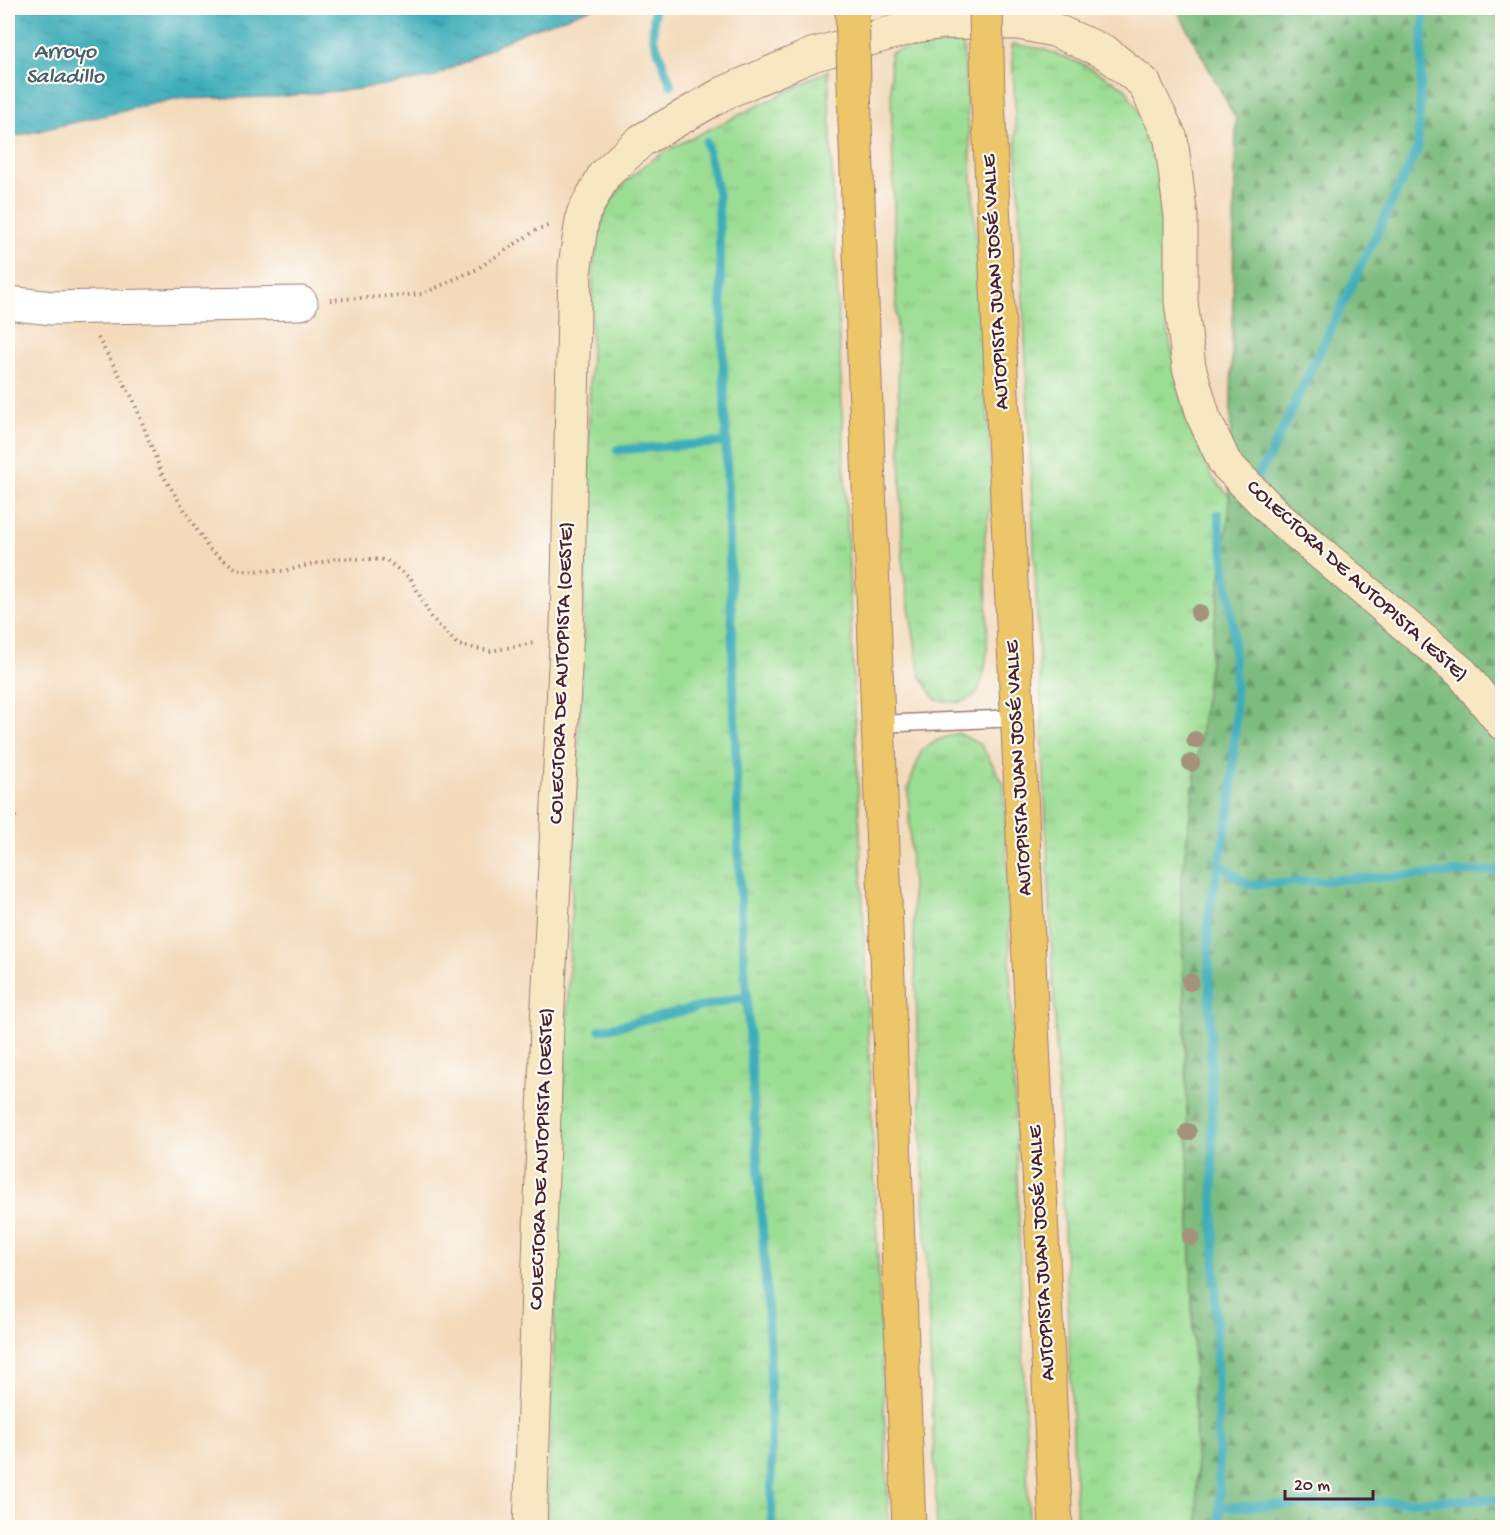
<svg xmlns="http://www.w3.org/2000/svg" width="1510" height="1535" font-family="'Gochi Hand',sans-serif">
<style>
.grass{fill:url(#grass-tufts);stroke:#737e60;stroke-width:1.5}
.forest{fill:url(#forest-firs);stroke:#646e54;stroke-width:1.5}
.water{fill:url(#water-ripples);stroke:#446672;stroke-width:1.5}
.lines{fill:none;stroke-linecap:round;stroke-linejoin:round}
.stream{stroke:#3dadb9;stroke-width:9}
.service-casing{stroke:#9e7c73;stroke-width:19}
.minor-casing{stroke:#9e7c73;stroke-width:35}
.secondary-casing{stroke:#9e7c73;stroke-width:35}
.motorway-casing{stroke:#9e7c73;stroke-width:35}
.path{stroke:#9e7c73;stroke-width:4;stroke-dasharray:1.5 4.5;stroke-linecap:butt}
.service{stroke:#fff;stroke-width:16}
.minor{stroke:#fff;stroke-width:33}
.secondary{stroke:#f7e8c3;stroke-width:33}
.motorway{stroke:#ecc669;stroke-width:33}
.motorway-bridge-casing{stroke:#9e7c73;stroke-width:35;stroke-linecap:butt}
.motorway-bridge{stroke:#ecc669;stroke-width:33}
.tree{fill:#a4927d}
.labels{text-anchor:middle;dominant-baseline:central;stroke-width:4.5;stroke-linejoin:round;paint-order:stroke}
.street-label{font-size:21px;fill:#4a1f2b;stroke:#fdfcf7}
.water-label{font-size:22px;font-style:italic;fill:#445f6b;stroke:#fdfcf7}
</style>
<defs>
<pattern id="grass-tufts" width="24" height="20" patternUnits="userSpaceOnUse" patternTransform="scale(1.5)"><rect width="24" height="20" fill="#9cdd94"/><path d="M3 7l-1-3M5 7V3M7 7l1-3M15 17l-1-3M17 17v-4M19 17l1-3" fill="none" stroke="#88bd80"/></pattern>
<pattern id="forest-firs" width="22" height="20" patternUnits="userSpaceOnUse" patternTransform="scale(1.5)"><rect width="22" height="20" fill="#7dbc7e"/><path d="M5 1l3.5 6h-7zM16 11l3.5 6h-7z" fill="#689867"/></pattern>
<pattern id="water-ripples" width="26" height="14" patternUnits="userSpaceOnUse" patternTransform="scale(1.5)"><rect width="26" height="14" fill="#3dadb9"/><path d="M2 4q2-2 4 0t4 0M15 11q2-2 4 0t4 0" fill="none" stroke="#358c97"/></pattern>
</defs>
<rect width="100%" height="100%" fill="#fdfcf7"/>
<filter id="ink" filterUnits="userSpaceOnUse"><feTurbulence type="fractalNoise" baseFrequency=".0167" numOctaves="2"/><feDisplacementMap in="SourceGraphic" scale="12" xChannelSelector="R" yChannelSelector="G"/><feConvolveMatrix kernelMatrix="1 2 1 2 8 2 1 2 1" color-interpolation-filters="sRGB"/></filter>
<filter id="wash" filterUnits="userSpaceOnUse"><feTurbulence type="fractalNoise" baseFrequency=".008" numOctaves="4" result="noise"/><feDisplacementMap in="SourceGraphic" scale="24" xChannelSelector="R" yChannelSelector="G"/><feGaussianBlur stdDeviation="1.35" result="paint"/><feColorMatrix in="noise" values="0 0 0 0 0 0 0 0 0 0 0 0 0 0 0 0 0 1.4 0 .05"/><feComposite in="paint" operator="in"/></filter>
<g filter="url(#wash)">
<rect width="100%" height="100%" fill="#f3dabb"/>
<!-- grass -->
<g class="grass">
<path d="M 963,42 L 993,500 C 990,512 986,525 985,537 C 982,571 999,676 972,697 C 961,705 949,702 936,700 L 920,675 L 903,569 L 890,53 L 908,47 Z"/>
<path d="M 1012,44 L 1043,49 L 1085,65 L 1125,88 L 1143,119 L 1158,156 L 1165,242 L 1167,327 L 1185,414 L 1212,477 L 1274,544 L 1502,1527 L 1077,1527 Z"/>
<path d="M 828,71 L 889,1527 L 546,1528 L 584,610 L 593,270 C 596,247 598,224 610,204 C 636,158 689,140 733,118 C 765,102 797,87 828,71 Z"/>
<path d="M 958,733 L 981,745 L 1004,784 L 1029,1527 L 937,1527 L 908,788 L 922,750 L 938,740 Z"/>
</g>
<!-- forest -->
<path class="forest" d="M 1176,8 L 1502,8 L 1502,1527 L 1198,1527 L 1181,885 L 1229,512 L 1236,119 Z"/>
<!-- water -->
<path class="water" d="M 8,8 L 593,8 L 524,32 L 434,77 L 359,89 L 275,97 L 174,99 L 8,138 Z"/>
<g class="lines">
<!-- stream -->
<g class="stream">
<path d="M 654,8 L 653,37 L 671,85"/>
<path d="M 706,142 L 718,194 L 741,914 L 770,1345 L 772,1528"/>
<path d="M 617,450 L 727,442"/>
<path d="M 1258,476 L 1268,459 L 1418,148 L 1424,8"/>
<path d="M 1218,514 L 1233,625 L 1236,713 L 1231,804 L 1208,917 L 1220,1528"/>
<path d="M 1219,864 L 1248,885 L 1502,870"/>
<path d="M 600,1030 L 747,996"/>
<path d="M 1219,1507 L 1495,1499"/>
</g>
</g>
</g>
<g filter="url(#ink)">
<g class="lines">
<defs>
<path id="service" d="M 878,724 L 1018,718"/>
<path id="minor" d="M 8,303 L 52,308 L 301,303"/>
<path id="secondary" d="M 530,1528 L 547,1025 L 567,626 L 575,266 L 583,214 L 604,175 L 642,140 L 724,93 L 812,55 L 916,26 L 946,22 L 1019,23 L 1054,30 L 1105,52 L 1144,83 L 1171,139 L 1181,217 L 1181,301 L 1189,367 L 1204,418 L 1225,463 L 1278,517 L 1462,673 L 1502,723"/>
<g id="motorway">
<path d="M 988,99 L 1056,1528"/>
<path d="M 855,121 L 909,1528"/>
</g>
</defs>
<!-- service casing -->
<use href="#service" class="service-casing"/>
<!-- minor casing -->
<use href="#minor" class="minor-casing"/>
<!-- secondary casing -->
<use href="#secondary" class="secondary-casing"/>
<!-- motorway casing -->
<use href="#motorway" class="motorway-casing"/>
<!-- path -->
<g class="path">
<path d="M 330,300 L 422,294 L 477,269 L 538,229 L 551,225"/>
<path d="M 98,338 L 133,399 L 162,474 L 209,549 L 238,570 L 284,571 L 339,558 L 386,560 L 411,579 L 431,617 L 458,645 L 490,651 L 534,643"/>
<path d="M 8,840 L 16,813"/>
<path d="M 8,1416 L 13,1415"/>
</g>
<!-- service -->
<use href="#service" class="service"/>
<!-- minor -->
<use href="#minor" class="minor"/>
<!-- secondary -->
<use href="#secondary" class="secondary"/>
<!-- motorway -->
<use href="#motorway" class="motorway"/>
<defs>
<g id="motorway-bridge">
<path d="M 852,8 L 855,121"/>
<path d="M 986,8 L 988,99"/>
</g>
</defs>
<!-- motorway-bridge casing -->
<use href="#motorway-bridge" class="motorway-bridge-casing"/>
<!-- motorway-bridge -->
<use href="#motorway-bridge" class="motorway-bridge"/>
</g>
<!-- trees -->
<g class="tree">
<circle cx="1199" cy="613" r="9"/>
<circle cx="1195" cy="740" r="9"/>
<circle cx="1191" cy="763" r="9"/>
<circle cx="1190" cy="982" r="9"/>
<circle cx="1188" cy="1132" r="9"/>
<circle cx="1191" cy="1237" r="9"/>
</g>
</g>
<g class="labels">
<!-- street labels -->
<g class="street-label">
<text transform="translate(997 282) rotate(-93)">AUTOPISTA JUAN JOSÉ VALLE</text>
<text transform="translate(1356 582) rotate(42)">COLECTORA DE AUTOPISTA (ESTE)</text>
<text transform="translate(563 673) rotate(-88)">COLECTORA DE AUTOPISTA (OESTE)</text>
<text transform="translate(1020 768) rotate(-93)">AUTOPISTA JUAN JOSÉ VALLE</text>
<text transform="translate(543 1159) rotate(-88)">COLECTORA DE AUTOPISTA (OESTE)</text>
<text transform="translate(1043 1253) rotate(-93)">AUTOPISTA JUAN JOSÉ VALLE</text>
</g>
<!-- water labels -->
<g class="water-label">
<text x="65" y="53">Arroyo<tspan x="65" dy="25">Saladillo</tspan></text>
</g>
</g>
<!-- margin -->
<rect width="1510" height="1535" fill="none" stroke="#fdfcf7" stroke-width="30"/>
<!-- scale -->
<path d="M1285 1490v9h88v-9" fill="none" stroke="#4a1f2b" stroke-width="3"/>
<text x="1294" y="1490" font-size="18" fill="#4a1f2b" stroke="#fdfcf7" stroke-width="4.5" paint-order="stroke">20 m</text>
</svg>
